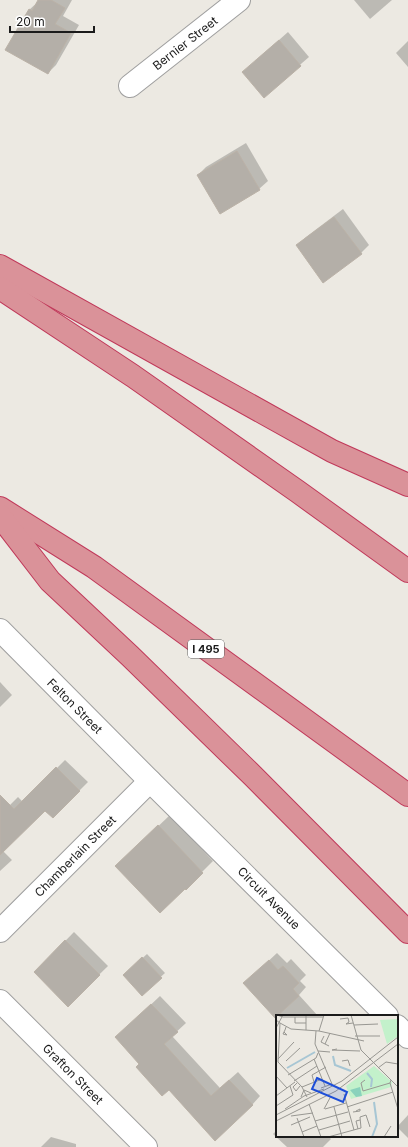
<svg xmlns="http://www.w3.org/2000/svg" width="408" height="1147" font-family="Inter,sans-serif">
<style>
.shadow{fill:#0003}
.building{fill:#b4afa8;stroke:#bbb2a7}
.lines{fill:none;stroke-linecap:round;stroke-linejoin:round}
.street-casing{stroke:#9f9f9f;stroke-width:24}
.highway-casing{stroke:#c0395a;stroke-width:24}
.street{stroke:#fff;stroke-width:22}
.highway{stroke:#da9299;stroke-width:22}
.labels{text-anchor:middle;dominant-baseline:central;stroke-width:3;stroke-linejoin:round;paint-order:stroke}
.shield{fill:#fff;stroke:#5f5f5f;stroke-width:1}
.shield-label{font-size:11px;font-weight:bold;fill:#1b1b1b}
.street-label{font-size:12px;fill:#1b1b1b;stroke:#fff}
.inset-river{fill:none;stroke:#a7c6d4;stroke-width:2}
.inset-road{fill:none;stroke:#989792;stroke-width:1}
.view{fill:#1d4ed8;fill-opacity:0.15;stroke:#1d4ed8;stroke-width:2}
.inset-edge{fill:none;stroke:#1b1b1b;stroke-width:2}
</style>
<rect width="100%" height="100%" fill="#ece9e2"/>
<!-- shadow -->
<g class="shadow">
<path d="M 40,0 L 72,0 L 63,16 L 79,25 L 56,65 L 48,73 L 29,10 Z"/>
<path d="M 354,0 L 392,0 L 370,19 Z"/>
<path d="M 288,32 L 309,57 L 264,96 L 252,64 Z"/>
<path d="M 408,41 L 408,67 L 396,53 Z"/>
<path d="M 246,143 L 268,181 L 259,189 L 198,175 L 206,167 Z"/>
<path d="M 343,209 L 369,245 L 361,253 L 297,245 L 306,237 Z"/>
<path d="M 0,682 L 12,695 L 0,707 Z"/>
<path d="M 65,760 L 88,782 L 53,817 L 45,810 L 3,851 L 12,860 L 0,871 L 0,815 L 18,797 L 23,802 Z"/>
<path d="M 170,815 L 213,861 L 186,888 L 128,855 Z"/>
<path d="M 74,932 L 108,966 L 68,1005 L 35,972 Z"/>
<path d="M 277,953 L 287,963 L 291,959 L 306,975 L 300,981 L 306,987 L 299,995 L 318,1016 L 277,1016 L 277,1018 L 245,983 Z"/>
<path d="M 147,954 L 165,973 L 142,994 L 124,975 Z"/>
<path d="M 160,996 L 186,1023 L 172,1036 L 220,1088 L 238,1072 L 260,1096 L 252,1105 L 169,1088 L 140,1064 L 125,1029 Z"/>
<path d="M 408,1115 L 408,1138 L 397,1127 Z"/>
<path d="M 277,1130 L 277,1136 L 328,1136 L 331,1139 L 323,1147 L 287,1147 L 273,1134 Z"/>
<path d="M 51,1137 L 76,1144 L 76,1147 L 41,1147 Z"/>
</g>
<!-- building -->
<g class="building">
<path d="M 38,0 L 51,0 L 65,8 L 55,24 L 71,33 L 48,74 L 5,50 L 29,9 L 32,11 Z"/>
<path d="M 279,40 L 301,66 L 264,98 L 242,72 Z"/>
<path d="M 237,151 L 260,190 L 220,214 L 197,175 Z"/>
<path d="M 334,217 L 362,254 L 323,283 L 296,245 Z"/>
<path d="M 56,767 L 80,791 L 53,818 L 45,811 L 0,855 L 0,795 L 14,809 Z"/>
<path d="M 158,825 L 203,873 L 186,890 L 185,889 L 160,913 L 115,866 Z"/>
<path d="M 65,940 L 100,975 L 68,1007 L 34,972 Z"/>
<path d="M 142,957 L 162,978 L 142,996 L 123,975 Z"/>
<path d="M 269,960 L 278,970 L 283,966 L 299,983 L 293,989 L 299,996 L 275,1018 L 243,983 Z"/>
<path d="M 151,1004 L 178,1032 L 164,1044 L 211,1096 L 229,1080 L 253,1105 L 215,1141 L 169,1090 L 162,1096 L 136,1067 L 139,1064 L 115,1037 Z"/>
</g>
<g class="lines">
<defs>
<g id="street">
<path d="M 130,86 L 239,0"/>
<path d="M 0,630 L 150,781 L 387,1016"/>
<path d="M 0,931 L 150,781"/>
<path d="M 0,1001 L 146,1147"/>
<path d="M 397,1026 L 408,1037"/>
</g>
<g id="highway">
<path d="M 0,266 L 332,451 L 408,485"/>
<path d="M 0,288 L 133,376 L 297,491 L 408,571"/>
<path d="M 0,508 L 94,567 L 408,795"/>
<path d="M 0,516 L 50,581 L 130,656 L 253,776 L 408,932"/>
</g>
</defs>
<!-- street casing -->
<use href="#street" class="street-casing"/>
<!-- highway casing -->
<use href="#highway" class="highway-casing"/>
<!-- street -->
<use href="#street" class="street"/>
<!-- highway -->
<use href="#highway" class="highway"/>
</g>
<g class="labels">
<!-- shield labels -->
<rect class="shield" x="188" y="640" width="36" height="18" rx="3"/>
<g class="shield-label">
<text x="206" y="649">I 495</text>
</g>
<!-- street labels -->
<g class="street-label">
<text transform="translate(185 43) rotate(-38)">Bernier Street</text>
<text transform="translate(75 706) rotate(45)">Felton Street</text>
<text transform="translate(75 856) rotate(-45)">Chamberlain Street</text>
<text transform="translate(269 898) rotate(45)">Circuit Avenue</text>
<text transform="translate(73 1074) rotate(45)">Grafton Street</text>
</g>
</g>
<!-- overview -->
<g transform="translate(276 1015)">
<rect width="122" height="122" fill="#ece9e2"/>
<path d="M 122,4 L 122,21 L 111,29 L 104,5 ZM 98,51 L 116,67 L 115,72 L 75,84 L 70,71 Z" fill="#c3f1cb"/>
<path d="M 84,72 L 86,81 L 80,82 L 74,75 Z" fill="#89d2bc"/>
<path class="inset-river" d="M 57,41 L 59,50 L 75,56M 11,53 L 39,37M 91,58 L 96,64 L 95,72M 96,122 L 101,109 L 98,87"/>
<path class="inset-road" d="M 1,0 L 7,2 L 47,2M 30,0 L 30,15M 75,0 L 85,35 L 122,72M 19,2 L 19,8 L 30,8M 64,4 L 72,3 L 73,7 L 70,9 L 77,8M 0,5 L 4,8 L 2,47 L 26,72 L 31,82M 4,8 L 15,14 L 43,16 L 88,26M 78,10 L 102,9M 0,13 L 7,0M 40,16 L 39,29 L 56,69 L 45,73M 43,16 L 48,0M 8,17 L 11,20 L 7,19 L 9,15 L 10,12M 48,21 L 45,27 L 53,31M 79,21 L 104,21M 49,29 L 54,18M 61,34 L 56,35 L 84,36M 42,36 L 54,37M 2,44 L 18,27M 38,44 L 49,71M 10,46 L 24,33M 66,46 L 72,45 L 74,51M 102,53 L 110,47 L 122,49M 12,60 L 40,43 L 42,38M 0,61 L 11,73M 89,65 L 85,68 L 87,76 L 114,68M 115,65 L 114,68 L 122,94M 18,66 L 41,51M 38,67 L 36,60 L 50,52M 21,68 L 17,72 L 20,76 L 24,71M 26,72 L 46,64M 68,79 L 78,115M 0,81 L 19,67M 25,82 L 28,75 L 35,78M 33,89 L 45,122M 0,91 L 17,80 L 14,71M 58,92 L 66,122M 71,92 L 117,77M 9,94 L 28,81 L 48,74M 48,94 L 55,81M 49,94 L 70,88M 77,97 L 84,96 L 84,94 L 80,96M 0,100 L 66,66 L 122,22M 15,101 L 37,98M 21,103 L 28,122M 0,106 L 60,76 L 122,29M 39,106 L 72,97M 15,110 L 34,102M 82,114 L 80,106 L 84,105M 43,115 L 74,106M 26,117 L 41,111M 52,122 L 85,113 L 84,102 L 90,100 L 94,112M 108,122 L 115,111"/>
<path class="view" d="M 41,63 L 71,77 L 67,87 L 36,74 Z"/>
<rect width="122" height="122" class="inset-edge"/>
</g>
<!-- scale -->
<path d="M10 26v6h84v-6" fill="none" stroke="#1b1b1b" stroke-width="2"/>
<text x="16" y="26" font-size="12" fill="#1b1b1b" stroke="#ffffff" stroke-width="3" paint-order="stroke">20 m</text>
</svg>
